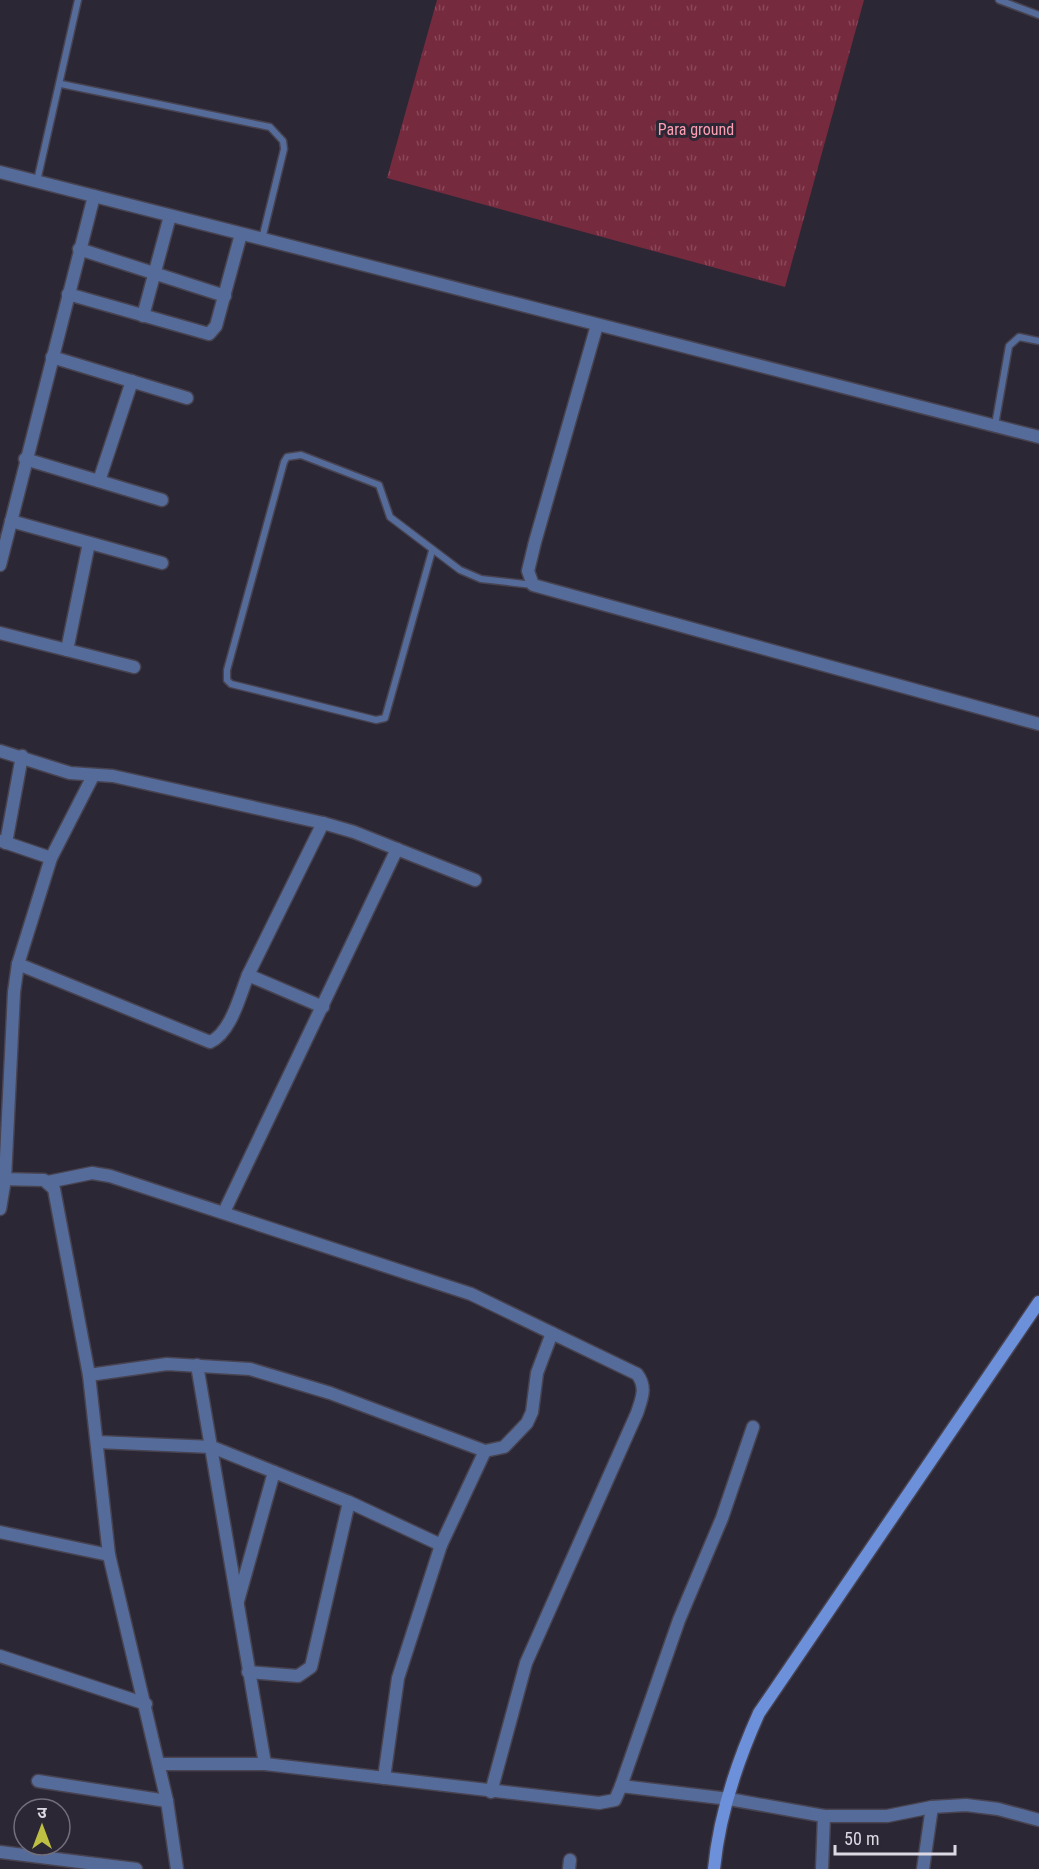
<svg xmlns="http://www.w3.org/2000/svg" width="1039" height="1869" font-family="'Roboto Condensed','Noto Sans Devanagari',sans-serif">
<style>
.park{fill:url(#park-tufts)}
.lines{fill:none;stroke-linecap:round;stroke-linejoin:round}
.lane-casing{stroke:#484351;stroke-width:9}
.street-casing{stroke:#484351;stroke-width:15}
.secondary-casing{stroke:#484351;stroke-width:15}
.lane{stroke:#556c9b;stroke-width:6}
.street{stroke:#556c9b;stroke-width:12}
.secondary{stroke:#6d90db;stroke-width:12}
.labels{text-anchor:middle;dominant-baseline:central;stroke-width:6;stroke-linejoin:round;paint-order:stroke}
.park-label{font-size:16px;fill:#fe9eb2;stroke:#2c2735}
</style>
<defs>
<pattern id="park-tufts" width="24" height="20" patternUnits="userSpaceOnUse" patternTransform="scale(1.5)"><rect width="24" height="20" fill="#762a3e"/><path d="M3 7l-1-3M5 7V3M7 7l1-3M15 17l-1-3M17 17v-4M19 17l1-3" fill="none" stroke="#89485a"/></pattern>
</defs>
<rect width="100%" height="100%" fill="#2c2735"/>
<!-- park -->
<path class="park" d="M 437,0 L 864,0 L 785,287 L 387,178 Z"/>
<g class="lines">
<defs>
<g id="lane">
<path d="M 999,0 L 1039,15"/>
<path d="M 61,84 L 270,127 L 283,141 L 284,149 L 262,239"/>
<path d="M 37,181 L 78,0"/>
<path d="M 995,425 L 1009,346 L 1019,337 L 1039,341"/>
<path d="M 432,551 L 385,718 L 376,720 L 231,684 L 227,680 L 227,670 L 284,462 L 287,457 L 301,455 L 379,485 L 390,517 L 460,570 L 481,579 L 533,585"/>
</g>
<g id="street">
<path d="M 0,172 L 1039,437"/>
<path d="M 79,249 L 225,296"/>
<path d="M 68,294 L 209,334 L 216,326 L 241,234"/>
<path d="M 143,316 L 170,216"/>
<path d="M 597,325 L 535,542 L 528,571 L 533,585 L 1039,724"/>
<path d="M 52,357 L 187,398"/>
<path d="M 25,459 L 162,500"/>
<path d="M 99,481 L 132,381"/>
<path d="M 11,521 L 162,563"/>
<path d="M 0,565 L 94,196"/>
<path d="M 0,633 L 134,667"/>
<path d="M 67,650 L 89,543"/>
<path d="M 0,751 L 70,773 L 113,776 L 323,823 L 354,832 L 475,880"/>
<path d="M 1,841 L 51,858"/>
<path d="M 6,843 L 22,756"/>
<path d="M 18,964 L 210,1042 C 231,1033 240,995 248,975"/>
<path d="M 323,1007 L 248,975 L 323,823"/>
<path d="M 0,1179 L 44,1180 L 54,1189 L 89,1375 L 109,1555 L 167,1801 L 177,1869"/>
<path d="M 48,1182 L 92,1173 L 110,1176 L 471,1294 L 637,1374 C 647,1387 642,1398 637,1413 L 526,1663 L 491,1792"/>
<path d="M 0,1209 L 5,1179 L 14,992 L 18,964 L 51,858 L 93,776"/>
<path d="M 224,1212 L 397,849"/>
<path d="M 197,1365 L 265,1764"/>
<path d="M 89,1375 L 167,1364 L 250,1369 L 330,1393 L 485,1451 L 441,1545 L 398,1678 L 384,1778"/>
<path d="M 97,1442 L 212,1447 L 349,1502 L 441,1545"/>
<path d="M 485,1451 L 504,1447 L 527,1423 L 532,1412 L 537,1373 L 552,1333"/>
<path d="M 0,1532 L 109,1555"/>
<path d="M 238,1601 L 274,1472"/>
<path d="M 0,1656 L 146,1704"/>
<path d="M 248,1672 L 298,1676 L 311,1667 L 349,1502"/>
<path d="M 159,1764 L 265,1764 L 599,1803 L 615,1800 L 621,1786 L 729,1799 L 824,1816 L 887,1816 L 932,1807 L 966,1805 L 998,1809 L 1039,1820"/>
<path d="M 38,1781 L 167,1801"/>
<path d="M 621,1786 L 679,1620 L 722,1518 L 753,1427"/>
<path d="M 0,1852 L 136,1869"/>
<path d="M 569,1869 L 570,1860"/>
<path d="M 822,1869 L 824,1816"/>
<path d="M 923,1869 L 932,1807"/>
</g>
<path id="secondary" d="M 714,1869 C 719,1816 737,1762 759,1713 L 1039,1302"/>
</defs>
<!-- lane casing -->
<use href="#lane" class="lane-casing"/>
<!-- street casing -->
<use href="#street" class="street-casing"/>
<!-- secondary casing -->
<use href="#secondary" class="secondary-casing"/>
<!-- lane -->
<use href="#lane" class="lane"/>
<!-- street -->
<use href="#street" class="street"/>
<!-- secondary -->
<use href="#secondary" class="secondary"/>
</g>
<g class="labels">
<!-- park labels -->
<g class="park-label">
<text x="696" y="129">Para ground</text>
</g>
</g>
<!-- north arrow -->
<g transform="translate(42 1827)"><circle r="28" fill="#2c2735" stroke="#726e7b" stroke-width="1.5"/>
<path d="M0-4.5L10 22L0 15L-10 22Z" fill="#bebf42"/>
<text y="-9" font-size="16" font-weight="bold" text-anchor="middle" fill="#dcd9e3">उ</text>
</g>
<!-- scale -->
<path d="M835 1845v9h120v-9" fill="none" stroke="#dcd9e3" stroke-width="3"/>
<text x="844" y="1845" font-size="18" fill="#dcd9e3" stroke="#2c2735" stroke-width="4.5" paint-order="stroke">50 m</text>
</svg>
